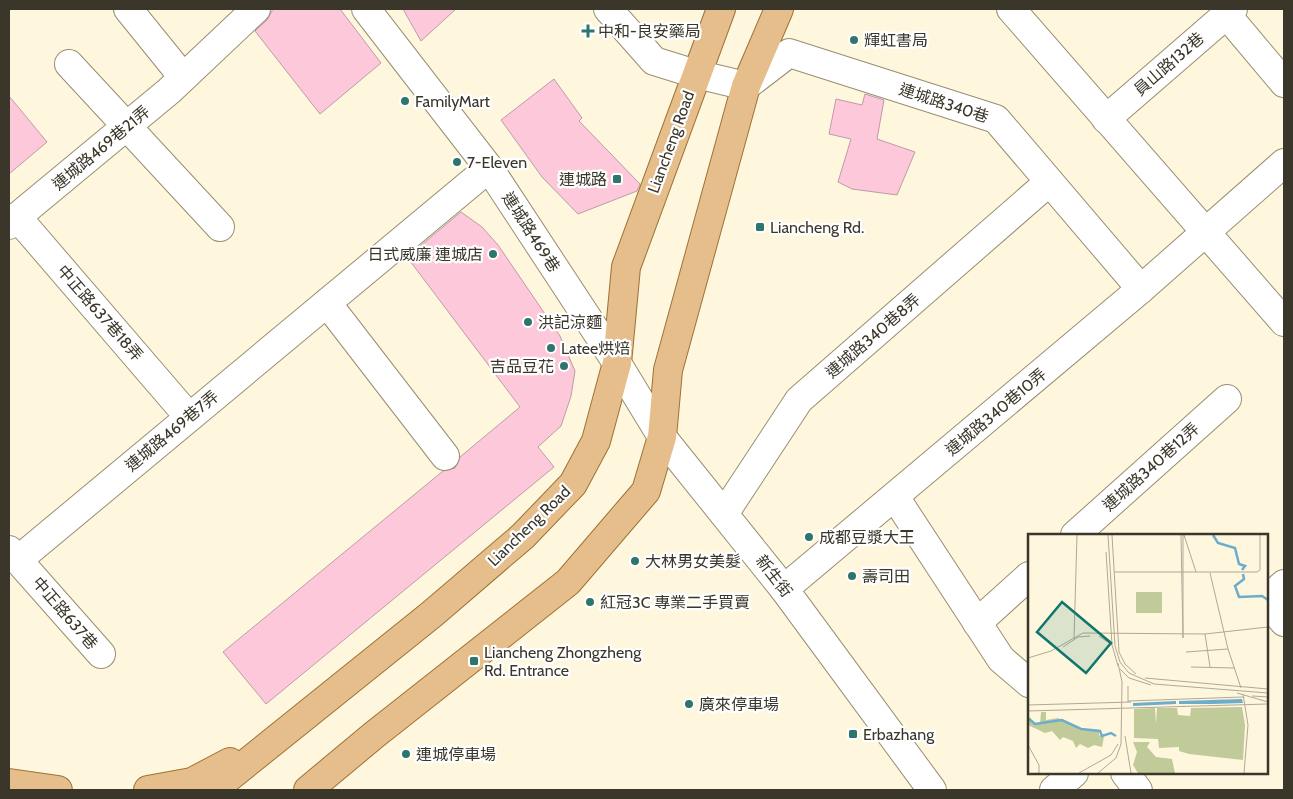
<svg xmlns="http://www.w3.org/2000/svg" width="1293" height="799" font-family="Cabin,'Noto Sans TC',sans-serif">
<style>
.building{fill:#fdc9da;stroke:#bc9ca6}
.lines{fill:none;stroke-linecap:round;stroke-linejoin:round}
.minor-casing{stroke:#988e72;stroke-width:30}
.major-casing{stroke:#9d7236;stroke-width:30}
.minor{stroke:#fff;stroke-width:28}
.major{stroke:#e5be8b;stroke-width:28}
.poi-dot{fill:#2d756d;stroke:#fff;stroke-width:2}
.labels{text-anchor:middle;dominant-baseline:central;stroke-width:4.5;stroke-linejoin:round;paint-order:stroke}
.poi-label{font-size:16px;fill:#3a362a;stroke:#fff;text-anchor:start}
.street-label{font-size:16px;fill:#3a362a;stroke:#fff}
.inset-river{fill:none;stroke:#6cadcc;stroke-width:2.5}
.inset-road{fill:none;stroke:#b0a996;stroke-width:1}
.view{fill:#0f766e;fill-opacity:0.15;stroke:#0f766e;stroke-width:2.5}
.inset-edge{fill:none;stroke:#3a362a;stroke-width:2.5}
</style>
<rect width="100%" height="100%" fill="#fff6de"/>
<!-- building -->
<g class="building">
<path d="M 273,9 L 340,9 L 381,63 L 320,114 L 255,31 L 267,20 Z"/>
<path d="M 403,9 L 456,9 L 421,41 Z"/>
<path d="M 554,79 L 582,118 L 579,121 L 640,184 L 637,191 L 578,214 L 542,177 L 501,120 Z"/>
<path d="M 865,94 L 884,100 L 877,139 L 915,152 L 897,195 L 852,189 L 838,182 L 851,139 L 829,134 L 836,99 L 862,105 Z"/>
<path d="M 9,96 L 47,142 L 9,174 Z"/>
<path d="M 461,212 L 482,227 L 498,245 L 560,336 L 575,371 L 571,396 L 561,426 L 538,447 L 554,467 L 266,704 L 223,652 L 443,471 L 455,468 L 460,457 L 520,407 L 407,257 Z"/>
</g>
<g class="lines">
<defs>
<g id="minor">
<path d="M 128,9 L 183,77"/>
<path d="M 366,9 L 489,168 L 617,363 L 662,437 L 784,589 L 932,790"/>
<path d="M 608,9 L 654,61 L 696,74 L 746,86 L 789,53 L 996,119 L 1141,289"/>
<path d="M 1011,9 L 1284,322"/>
<path d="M 1226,14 L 1284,83"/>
<path d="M 69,64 L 220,227"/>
<path d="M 1106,119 L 1233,9"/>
<path d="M 17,217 L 169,91 L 256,9"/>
<path d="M 9,225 L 17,217 L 189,417"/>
<path d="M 327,303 L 445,456"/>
<path d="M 895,497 L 1001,659 L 1029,683"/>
<path d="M 724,514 L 799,400 L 1049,182"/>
<path d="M 1075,535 L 1227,399"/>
<path d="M 9,550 L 101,654"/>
<path d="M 18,560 L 489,168"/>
<path d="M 784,589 L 1141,289 L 1284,163"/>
<path d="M 1267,599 L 1284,584"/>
<path d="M 1267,601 L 1284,622"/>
<path d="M 977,623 L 1029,576"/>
<path d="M 1125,773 L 1138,790"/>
<path d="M 1054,790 L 1074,773"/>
</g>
<g id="major">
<path d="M 9,783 L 58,790"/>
<path d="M 148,790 L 192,782 L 230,762"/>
<path d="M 213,790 L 432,614 L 523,536 L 573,484 L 596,441 L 617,363 L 626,267 L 721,9"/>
<path d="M 308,790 L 374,735 L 568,582 L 646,491 L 662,437 L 668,370 L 746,86 L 779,9"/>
</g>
</defs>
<!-- minor casing -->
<use href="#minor" class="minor-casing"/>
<!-- major casing -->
<use href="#major" class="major-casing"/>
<!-- minor -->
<use href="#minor" class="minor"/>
<!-- major -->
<use href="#major" class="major"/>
</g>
<!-- markers -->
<g class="poi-dot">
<path d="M585.5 23.5h5v5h5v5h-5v5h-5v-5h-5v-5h5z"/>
<circle cx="854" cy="40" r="5"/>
<circle cx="405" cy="101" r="5"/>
<circle cx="457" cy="162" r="5"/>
<rect x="612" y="174" width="10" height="10" rx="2.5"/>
<rect x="755" y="222" width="10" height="10" rx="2.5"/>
<circle cx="493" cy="254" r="5"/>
<circle cx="528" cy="322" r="5"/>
<circle cx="551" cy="348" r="5"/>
<circle cx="564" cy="366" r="5"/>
<circle cx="809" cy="537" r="5"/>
<circle cx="635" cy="561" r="5"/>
<circle cx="852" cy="576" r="5"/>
<circle cx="590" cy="602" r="5"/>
<rect x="469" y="656" width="10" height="10" rx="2.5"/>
<circle cx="689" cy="704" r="5"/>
<rect x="848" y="729" width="10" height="10" rx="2.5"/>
<circle cx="406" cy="754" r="5"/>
</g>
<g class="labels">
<!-- poi labels -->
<g class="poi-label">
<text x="598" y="31">中和-良安藥局</text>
<text x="864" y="40">輝虹書局</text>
<text x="415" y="101">FamilyMart</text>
<text x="467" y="162">7-Eleven</text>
<text x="607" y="179" text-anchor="end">連城路</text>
<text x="770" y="227">Liancheng Rd.</text>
<text x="483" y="254" text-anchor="end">日式威廉 連城店</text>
<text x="538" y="322">洪記涼麵</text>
<text x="561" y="348">Latee烘焙</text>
<text x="554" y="366" text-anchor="end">吉品豆花</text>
<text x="819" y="537">成都豆漿大王</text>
<text x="645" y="561">大林男女美髮</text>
<text x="862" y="576">壽司田</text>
<text x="600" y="602">紅冠3C 專業二手買賣</text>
<text x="484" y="652">Liancheng Zhongzheng<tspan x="484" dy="18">Rd. Entrance</tspan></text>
<text x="699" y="704">廣來停車場</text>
<text x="863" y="734">Erbazhang</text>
<text x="416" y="754">連城停車場</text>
</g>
<!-- street labels -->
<g class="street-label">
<text transform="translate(1169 64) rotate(-41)">員山路132巷</text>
<text transform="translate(944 103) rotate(18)">連城路340巷</text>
<text transform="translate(671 142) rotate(-70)">Liancheng Road</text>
<text transform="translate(101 148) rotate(-40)">連城路469巷21弄</text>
<text transform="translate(531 232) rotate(57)">連城路469巷</text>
<text transform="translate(100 313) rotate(49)">中正路637巷18弄</text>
<text transform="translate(873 336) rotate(-41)">連城路340巷8弄</text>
<text transform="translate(996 412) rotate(-40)">連城路340巷10弄</text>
<text transform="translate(172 431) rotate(-40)">連城路469巷7弄</text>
<text transform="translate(1151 467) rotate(-42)">連城路340巷12弄</text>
<text transform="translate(529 526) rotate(-44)">Liancheng Road</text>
<text transform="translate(774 576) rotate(52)">新生街</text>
<text transform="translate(65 613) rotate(49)">中正路637巷</text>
</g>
</g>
<!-- overview -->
<g transform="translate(1028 534)">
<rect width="240" height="240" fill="#fff6de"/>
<path d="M 108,58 L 134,58 L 134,79 L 108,79 ZM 214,173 L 217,191 L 215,226 L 161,220 L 151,217 L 151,213 L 131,214 L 130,205 L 106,204 L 106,175 L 127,174 L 128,190 L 129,174 L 149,174 L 150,181 L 162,182 L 163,174 ZM 13,178 L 18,178 L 18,186 L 30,184 L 52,196 L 71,197 L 71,201 L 76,203 L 74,213 L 66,211 L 60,214 L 52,210 L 48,214 L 45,207 L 35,203 L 32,206 L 24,197 L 17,199 L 0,191 L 0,184 L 5,189 L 12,190 ZM 105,208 L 122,208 L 119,213 L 128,223 L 144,225 L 147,239 L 110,239 L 105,231 L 109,218 Z" fill="#c1cb99"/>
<path d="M 214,165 L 215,169 L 185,170 L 151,170 L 151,167 ZM 148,167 L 148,170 L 105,172 L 105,169 Z" fill="#6cadcc"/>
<path class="inset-river" d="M 185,1 L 190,9 L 207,14 L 211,30 L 217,32 L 214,36M 215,40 L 216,45 L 207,52 L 211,63 L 234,62 L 240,66M 0,184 L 7,190 L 34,186 L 53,195 L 72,197 L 74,202 L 83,199 L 88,202"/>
<path class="inset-road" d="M 80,1 L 87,112 L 92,128 L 101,139 L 126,150 L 240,159M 84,1 L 91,118 L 97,130 L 108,140M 153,1 L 155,104 L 155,1M 156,1 L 168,38M 78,18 L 84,111 L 90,132M 86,38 L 229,38 L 232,36 L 232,1M 182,39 L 200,115 L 213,154M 177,100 L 182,133M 71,102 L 84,111M 46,105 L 49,1M 35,113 L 50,103 L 62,102M 158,118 L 200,115M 0,124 L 23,117 L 55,99 L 177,100 L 240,93M 163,133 L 207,134M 92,135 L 101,144 L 123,151M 117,144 L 240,155M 209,159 L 240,168M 215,160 L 220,191 L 216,239M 224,162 L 240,163M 100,167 L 215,163M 100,168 L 100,152M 0,171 L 103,168M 0,177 L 239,170M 97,202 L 103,239M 0,211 L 11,231 L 11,239M 51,239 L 83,221 L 90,210M 70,239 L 88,224 L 93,210 L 94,148 L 90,129"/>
<path class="view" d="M 34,68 L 83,109 L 58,139 L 9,98 Z"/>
<rect width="240" height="240" class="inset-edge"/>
</g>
<!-- border -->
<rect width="1293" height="799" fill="none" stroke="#3a362a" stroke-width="20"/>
</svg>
